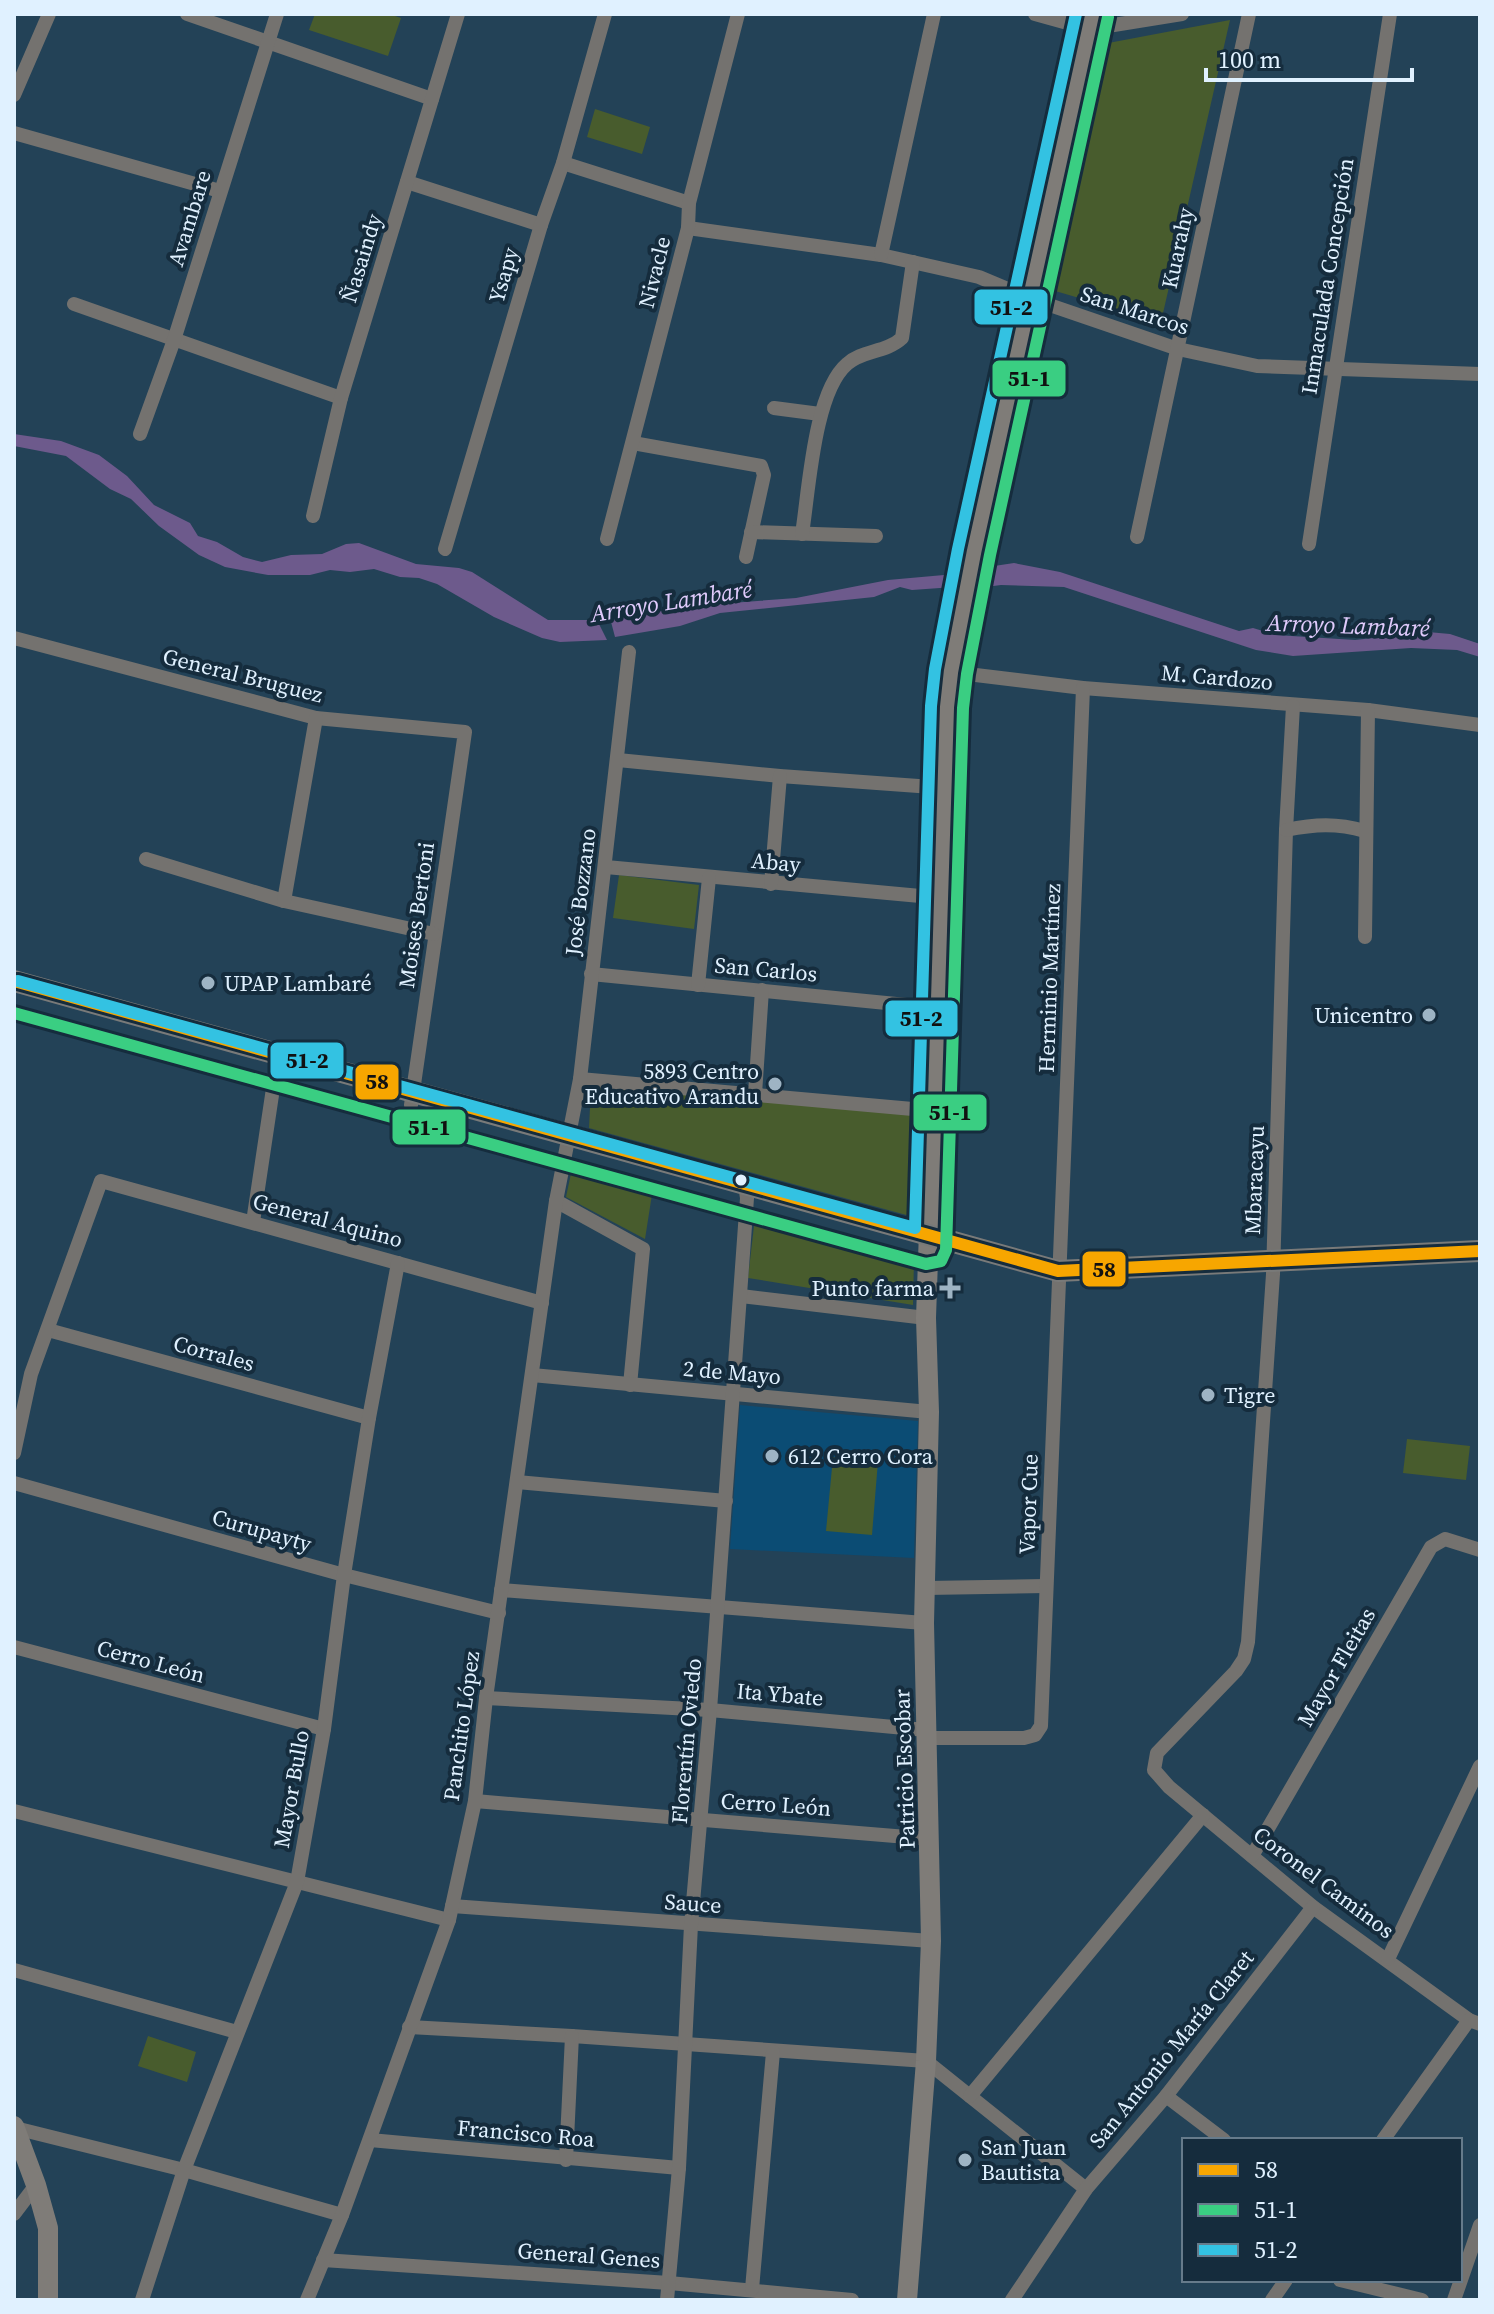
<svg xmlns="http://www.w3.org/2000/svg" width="1494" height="2314" font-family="'Source Serif 4',serif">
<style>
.built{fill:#0b4c74}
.green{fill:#485c2d}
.water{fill:#6d5a8c}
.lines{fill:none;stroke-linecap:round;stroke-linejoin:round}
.street{stroke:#74726f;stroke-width:14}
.secondary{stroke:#7f7c78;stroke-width:20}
.primary{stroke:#797a79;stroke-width:22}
.bus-1-casing{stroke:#152c3d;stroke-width:18}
.bus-2-casing{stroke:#152c3d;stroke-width:18}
.bus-3-casing{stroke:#152c3d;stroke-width:18}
.bus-1{stroke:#f7a600;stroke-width:12}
.bus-2{stroke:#3ace82;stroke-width:12}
.bus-3{stroke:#33c2e2;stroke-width:12}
.poi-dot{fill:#9eb4c4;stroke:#152c3d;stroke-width:3}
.bus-dot{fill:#e0f1ff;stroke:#152c3d;stroke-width:3}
.labels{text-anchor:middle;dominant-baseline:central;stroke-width:8;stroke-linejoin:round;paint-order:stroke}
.street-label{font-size:22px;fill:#e0f1ff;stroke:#152c3d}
.poi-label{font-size:22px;fill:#e0f1ff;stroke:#152c3d;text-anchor:start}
.water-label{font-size:24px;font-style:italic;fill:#e0cbfc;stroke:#152c3d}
.line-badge{stroke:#152c3d;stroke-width:3}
.pale-badge-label{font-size:22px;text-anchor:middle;font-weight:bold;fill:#111}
</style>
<rect width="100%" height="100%" fill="#234257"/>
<!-- built -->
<path class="built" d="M 740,1405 L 918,1421 L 914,1558 L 730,1549 Z"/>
<!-- green -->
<g class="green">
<path d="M 315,14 L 389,14 L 401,18 L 388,56 L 309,30 Z"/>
<path d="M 1230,20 L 1161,322 L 1045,288 L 1103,44 Z"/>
<path d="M 595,109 L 650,127 L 642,154 L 587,137 Z"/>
<path d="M 619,875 L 699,885 L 694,929 L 613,918 Z"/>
<path d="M 591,1087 L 913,1114 L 910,1216 L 589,1128 Z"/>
<path d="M 573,1164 L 653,1188 L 645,1239 L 566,1197 Z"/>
<path d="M 755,1217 L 914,1259 L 913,1305 L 748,1278 Z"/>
<path d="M 1407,1439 L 1470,1446 L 1466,1480 L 1403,1473 Z"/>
<path d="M 833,1457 L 878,1461 L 872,1535 L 826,1531 Z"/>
<path d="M 148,2036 L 196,2052 L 187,2082 L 138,2066 Z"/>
</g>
<!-- water -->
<g class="water">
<path d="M 14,434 L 61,441 L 99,455 L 127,476 L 154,505 L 190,523 L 198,536 L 217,542 L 243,557 L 262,562 L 291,555 L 322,554 L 346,544 L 359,543 L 416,564 L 459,568 L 472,572 L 548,620 L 597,620 L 607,640 L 560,642 L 542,638 L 494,617 L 437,584 L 419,578 L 400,577 L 374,569 L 350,572 L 330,570 L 310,575 L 268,575 L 225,567 L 199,555 L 159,526 L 131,499 L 110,489 L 66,456 L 14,446 Z"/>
<path d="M 1014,563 L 1060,572 L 1239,631 L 1253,628 L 1276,635 L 1355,640 L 1428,632 L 1450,634 L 1480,644 L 1480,657 L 1457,650 L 1411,648 L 1293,656 L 1256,650 L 1064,587 L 1001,585 L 978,588 L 981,568 Z"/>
<path d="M 955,574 L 954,587 L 912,590 L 900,587 L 874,597 L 720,613 L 680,626 L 615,637 L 610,618 L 705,605 L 796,598 L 888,580 Z"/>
</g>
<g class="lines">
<!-- street -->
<g class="street">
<path d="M 187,14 L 432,99"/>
<path d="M 1035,14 L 1089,29 L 1182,14"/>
<path d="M 14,95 L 49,14"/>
<path d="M 14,133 L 220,191"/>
<path d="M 563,163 L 689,203"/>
<path d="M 407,182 L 541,225"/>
<path d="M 688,228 L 881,255 L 979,277 L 1029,298 L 1178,349 L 1257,366 L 1480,374"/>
<path d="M 881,255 L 934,14"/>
<path d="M 74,304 L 341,398"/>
<path d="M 774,408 L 820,414"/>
<path d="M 140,434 L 174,340 L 277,14"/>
<path d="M 633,443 L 761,466 L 764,475 L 746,557"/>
<path d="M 313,516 L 341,398 L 458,14"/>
<path d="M 751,532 L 876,536"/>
<path d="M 802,534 C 809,490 814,392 847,364 C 862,350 886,353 902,338 L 913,262"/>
<path d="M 1137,537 L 1249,14"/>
<path d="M 607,539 L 688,228 L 689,203 L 738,14"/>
<path d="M 1309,544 L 1390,14"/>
<path d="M 445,549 L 541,225 L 563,163 L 605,14"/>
<path d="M 14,638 L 316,718 L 465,732 L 411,1105"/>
<path d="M 951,672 L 1083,688 L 1368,710 L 1480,725"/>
<path d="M 1293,706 L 1286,830 L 1273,1274 L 1248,1642 L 1244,1659 L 1236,1671 L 1157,1753 L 1154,1770 L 1169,1787 L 1313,1907 L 1469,2020 L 1480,2024"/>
<path d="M 618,760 L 780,776 L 946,788"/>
<path d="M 1286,830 C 1315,824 1337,823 1365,831"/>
<path d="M 146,859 L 284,901 L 434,934"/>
<path d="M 606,867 L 942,898"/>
<path d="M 771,884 L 780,776"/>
<path d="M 284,901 L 316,718"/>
<path d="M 1365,937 L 1368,710"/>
<path d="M 591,974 L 937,1008"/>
<path d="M 698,985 L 709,878"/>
<path d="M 580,1079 L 935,1111"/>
<path d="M 755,1094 L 762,990"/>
<path d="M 556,1201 L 643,1249 L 630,1385"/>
<path d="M 253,1222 L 278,1055"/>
<path d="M 741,1296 L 926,1318"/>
<path d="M 48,1330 L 369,1418"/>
<path d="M 532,1375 L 929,1412"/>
<path d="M 14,1453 L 31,1374 L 101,1181 L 542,1303"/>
<path d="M 517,1482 L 726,1501"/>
<path d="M 14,1483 L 344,1575 L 499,1613"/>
<path d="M 926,1588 L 1046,1586"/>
<path d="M 501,1590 L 924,1623"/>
<path d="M 14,1647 L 324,1729"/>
<path d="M 486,1698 L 710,1710 L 926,1730"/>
<path d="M 926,1738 L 1024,1738 L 1035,1735 L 1041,1726 L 1083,688"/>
<path d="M 475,1801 L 931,1839"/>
<path d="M 14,1811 L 449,1920"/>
<path d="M 1252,1856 L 1431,1547 L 1445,1539 L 1480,1550"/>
<path d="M 452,1906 L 931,1941"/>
<path d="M 1388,1959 L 1480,1766"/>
<path d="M 14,1970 L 237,2032"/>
<path d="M 409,2027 L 572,2036 L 926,2061 L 1086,2189"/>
<path d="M 970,2096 L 1203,1815"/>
<path d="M 1166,2096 L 1224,2140"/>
<path d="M 15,2128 L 184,2170 L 342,2215"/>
<path d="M 370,2140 L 679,2168"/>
<path d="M 1383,2140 L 1469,2020"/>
<path d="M 566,2160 L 572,2036"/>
<path d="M 14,2214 L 36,2185"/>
<path d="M 323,2260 L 669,2283 L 852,2300"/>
<path d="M 1340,2280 L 1422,2300"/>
<path d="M 752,2289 L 773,2052"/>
<path d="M 142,2300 L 184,2170 L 297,1882 L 324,1729 L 344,1575 L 369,1418 L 398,1263"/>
<path d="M 307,2300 L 342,2215 L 449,1920 L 475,1801 L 486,1698 L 556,1201 L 580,1079 L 629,652"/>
<path d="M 667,2300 L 679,2168 L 691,1925 L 710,1710 L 747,1198 L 745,1185"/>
<path d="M 1012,2300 L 1086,2189 L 1166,2096 L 1313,1907"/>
<path d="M 1272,2300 L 1286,2280"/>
<path d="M 1454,2300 L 1480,2225"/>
</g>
<!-- secondary -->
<g class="secondary">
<path d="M 14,2126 L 36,2185 L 48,2228 L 48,2300"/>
<path d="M 907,2300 L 926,2061 L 931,1941 L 924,1623 L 929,1412 L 926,1318 L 947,707 L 951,672 L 974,552 L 1092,14"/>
</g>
<!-- primary -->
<path class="primary" d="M 14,981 L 1058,1271 L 1480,1251"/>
<defs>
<path id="bus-1" d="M 14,981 L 1058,1271 L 1480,1251"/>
<path id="bus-2" d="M 14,1013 L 926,1264 L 941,1261 L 946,1250 L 963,708 L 967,674 L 990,555 L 1108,17"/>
<path id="bus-3" d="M 18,981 L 915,1228 L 931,706 L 935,669 L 958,549 L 1076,14"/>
</defs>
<!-- bus-1 casing -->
<use href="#bus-1" class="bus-1-casing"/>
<!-- bus-2 casing -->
<use href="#bus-2" class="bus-2-casing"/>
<!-- bus-3 casing -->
<use href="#bus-3" class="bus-3-casing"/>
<!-- bus-1 -->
<use href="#bus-1" class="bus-1"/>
<!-- bus-2 -->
<use href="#bus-2" class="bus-2"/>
<!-- bus-3 -->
<use href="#bus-3" class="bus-3"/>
</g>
<!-- markers -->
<g class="poi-dot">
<circle cx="208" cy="983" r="8"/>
<circle cx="1429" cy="1015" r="8"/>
<circle cx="775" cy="1084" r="8"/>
<path d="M946 1276h8v8h8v8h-8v8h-8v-8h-8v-8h8z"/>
<circle cx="1208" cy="1395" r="8"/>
<circle cx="772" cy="1456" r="8"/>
<circle cx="965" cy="2160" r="8"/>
</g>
<circle class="bus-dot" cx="741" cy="1180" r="7"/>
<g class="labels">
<!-- street labels -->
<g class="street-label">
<text transform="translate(189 218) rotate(-73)">Avambare</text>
<text transform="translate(1177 248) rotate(-78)">Kuarahy</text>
<text transform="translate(361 258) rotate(-73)">Ñasaindy</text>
<text transform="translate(654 272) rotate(-76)">Nivacle</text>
<text transform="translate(503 275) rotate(-74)">Ysapy</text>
<text transform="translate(1327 276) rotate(-81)">Inmaculada Concepción</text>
<text transform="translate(1135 310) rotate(18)">San Marcos</text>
<text transform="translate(243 675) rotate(14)">General Bruguez</text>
<text transform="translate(1217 677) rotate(5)">M. Cardozo</text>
<text transform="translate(776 862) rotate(5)">Abay</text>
<text transform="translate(580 892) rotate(-83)">José Bozzano</text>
<text transform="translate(416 915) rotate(-82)">Moises Bertoni</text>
<text transform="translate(766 969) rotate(5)">San Carlos</text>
<text transform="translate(1049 978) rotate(-88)">Herminio Martínez</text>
<text transform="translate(1254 1180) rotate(-88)">Mbaracayu</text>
<text transform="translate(328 1220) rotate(15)">General Aquino</text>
<text transform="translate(214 1353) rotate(15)">Corrales</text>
<text transform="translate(732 1372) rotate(5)">2 de Mayo</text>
<text transform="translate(1028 1504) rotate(-88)">Vapor Cue</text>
<text transform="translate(262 1530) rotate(16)">Curupayty</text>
<text transform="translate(151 1661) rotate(15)">Cerro León</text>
<text transform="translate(1336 1667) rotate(-60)">Mayor Fleitas</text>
<text transform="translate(780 1694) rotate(5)">Ita Ybate</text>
<text transform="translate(461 1726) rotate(-82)">Panchito López</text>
<text transform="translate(686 1741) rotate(-85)">Florentín Oviedo</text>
<text transform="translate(904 1769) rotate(-92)">Patricio Escobar</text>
<text transform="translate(291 1789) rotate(-80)">Mayor Bullo</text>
<text transform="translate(776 1804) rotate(4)">Cerro León</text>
<text transform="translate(1324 1882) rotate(37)">Coronel Caminos</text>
<text transform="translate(693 1903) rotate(4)">Sauce</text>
<text transform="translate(1171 2049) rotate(-51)">San Antonio María Claret</text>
<text transform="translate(526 2133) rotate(5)">Francisco Roa</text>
<text transform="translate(589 2255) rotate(4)">General Genes</text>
</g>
<!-- poi labels -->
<g class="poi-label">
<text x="224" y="983">UPAP Lambaré</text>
<text x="1413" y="1015" text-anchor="end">Unicentro</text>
<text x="759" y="1071" text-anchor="end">5893 Centro<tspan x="759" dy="25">Educativo Arandu</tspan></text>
<text x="934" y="1288" text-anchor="end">Punto farma</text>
<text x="1224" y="1395">Tigre</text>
<text x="788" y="1456">612 Cerro Cora</text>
<text x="981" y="2147">San Juan<tspan x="981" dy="25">Bautista</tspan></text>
</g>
<!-- water labels -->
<g class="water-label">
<text transform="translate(671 601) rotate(-9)">Arroyo Lambaré</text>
<text transform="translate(1348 625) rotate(2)">Arroyo Lambaré</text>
</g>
</g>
<g class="line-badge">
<rect x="973" y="288" width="76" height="38" rx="8" fill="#33c2e2"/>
<rect x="991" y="359" width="76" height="39" rx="8" fill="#3ace82"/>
<rect x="884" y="999" width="75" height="39" rx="8" fill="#33c2e2"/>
<rect x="269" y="1041" width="76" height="39" rx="8" fill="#33c2e2"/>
<rect x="354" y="1063" width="46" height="38" rx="8" fill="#f7a600"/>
<rect x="912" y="1093" width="76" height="39" rx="8" fill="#3ace82"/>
<rect x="391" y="1108" width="76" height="38" rx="8" fill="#3ace82"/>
<rect x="1081" y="1250" width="46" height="38" rx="8" fill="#f7a600"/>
</g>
<g class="pale-badge-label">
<text x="1011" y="315">51-2</text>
<text x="1029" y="386">51-1</text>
<text x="921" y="1026">51-2</text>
<text x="307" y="1068">51-2</text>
<text x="377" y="1089">58</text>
<text x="950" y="1120">51-1</text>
<text x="429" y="1135">51-1</text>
<text x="1104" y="1277">58</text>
</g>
<!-- border -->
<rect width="1494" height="2314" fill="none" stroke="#e0f1ff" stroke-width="32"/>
<!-- legend -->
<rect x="1182" y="2138" width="280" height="144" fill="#152c3d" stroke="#667b8b" stroke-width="2"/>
<rect x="1198" y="2164" width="40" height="12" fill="#f7a600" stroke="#667b8b" stroke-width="2"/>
<text x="1254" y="2178" font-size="24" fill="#e0f1ff">58</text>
<rect x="1198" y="2204" width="40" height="12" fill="#3ace82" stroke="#667b8b" stroke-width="2"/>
<text x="1254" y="2218" font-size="24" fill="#e0f1ff">51-1</text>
<rect x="1198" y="2244" width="40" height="12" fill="#33c2e2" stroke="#667b8b" stroke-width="2"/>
<text x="1254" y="2258" font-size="24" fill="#e0f1ff">51-2</text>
<!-- scale -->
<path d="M1206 68v12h206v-12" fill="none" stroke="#e0f1ff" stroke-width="4"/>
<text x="1218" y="68" font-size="24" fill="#e0f1ff" stroke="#152c3d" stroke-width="6" paint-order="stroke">100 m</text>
</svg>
